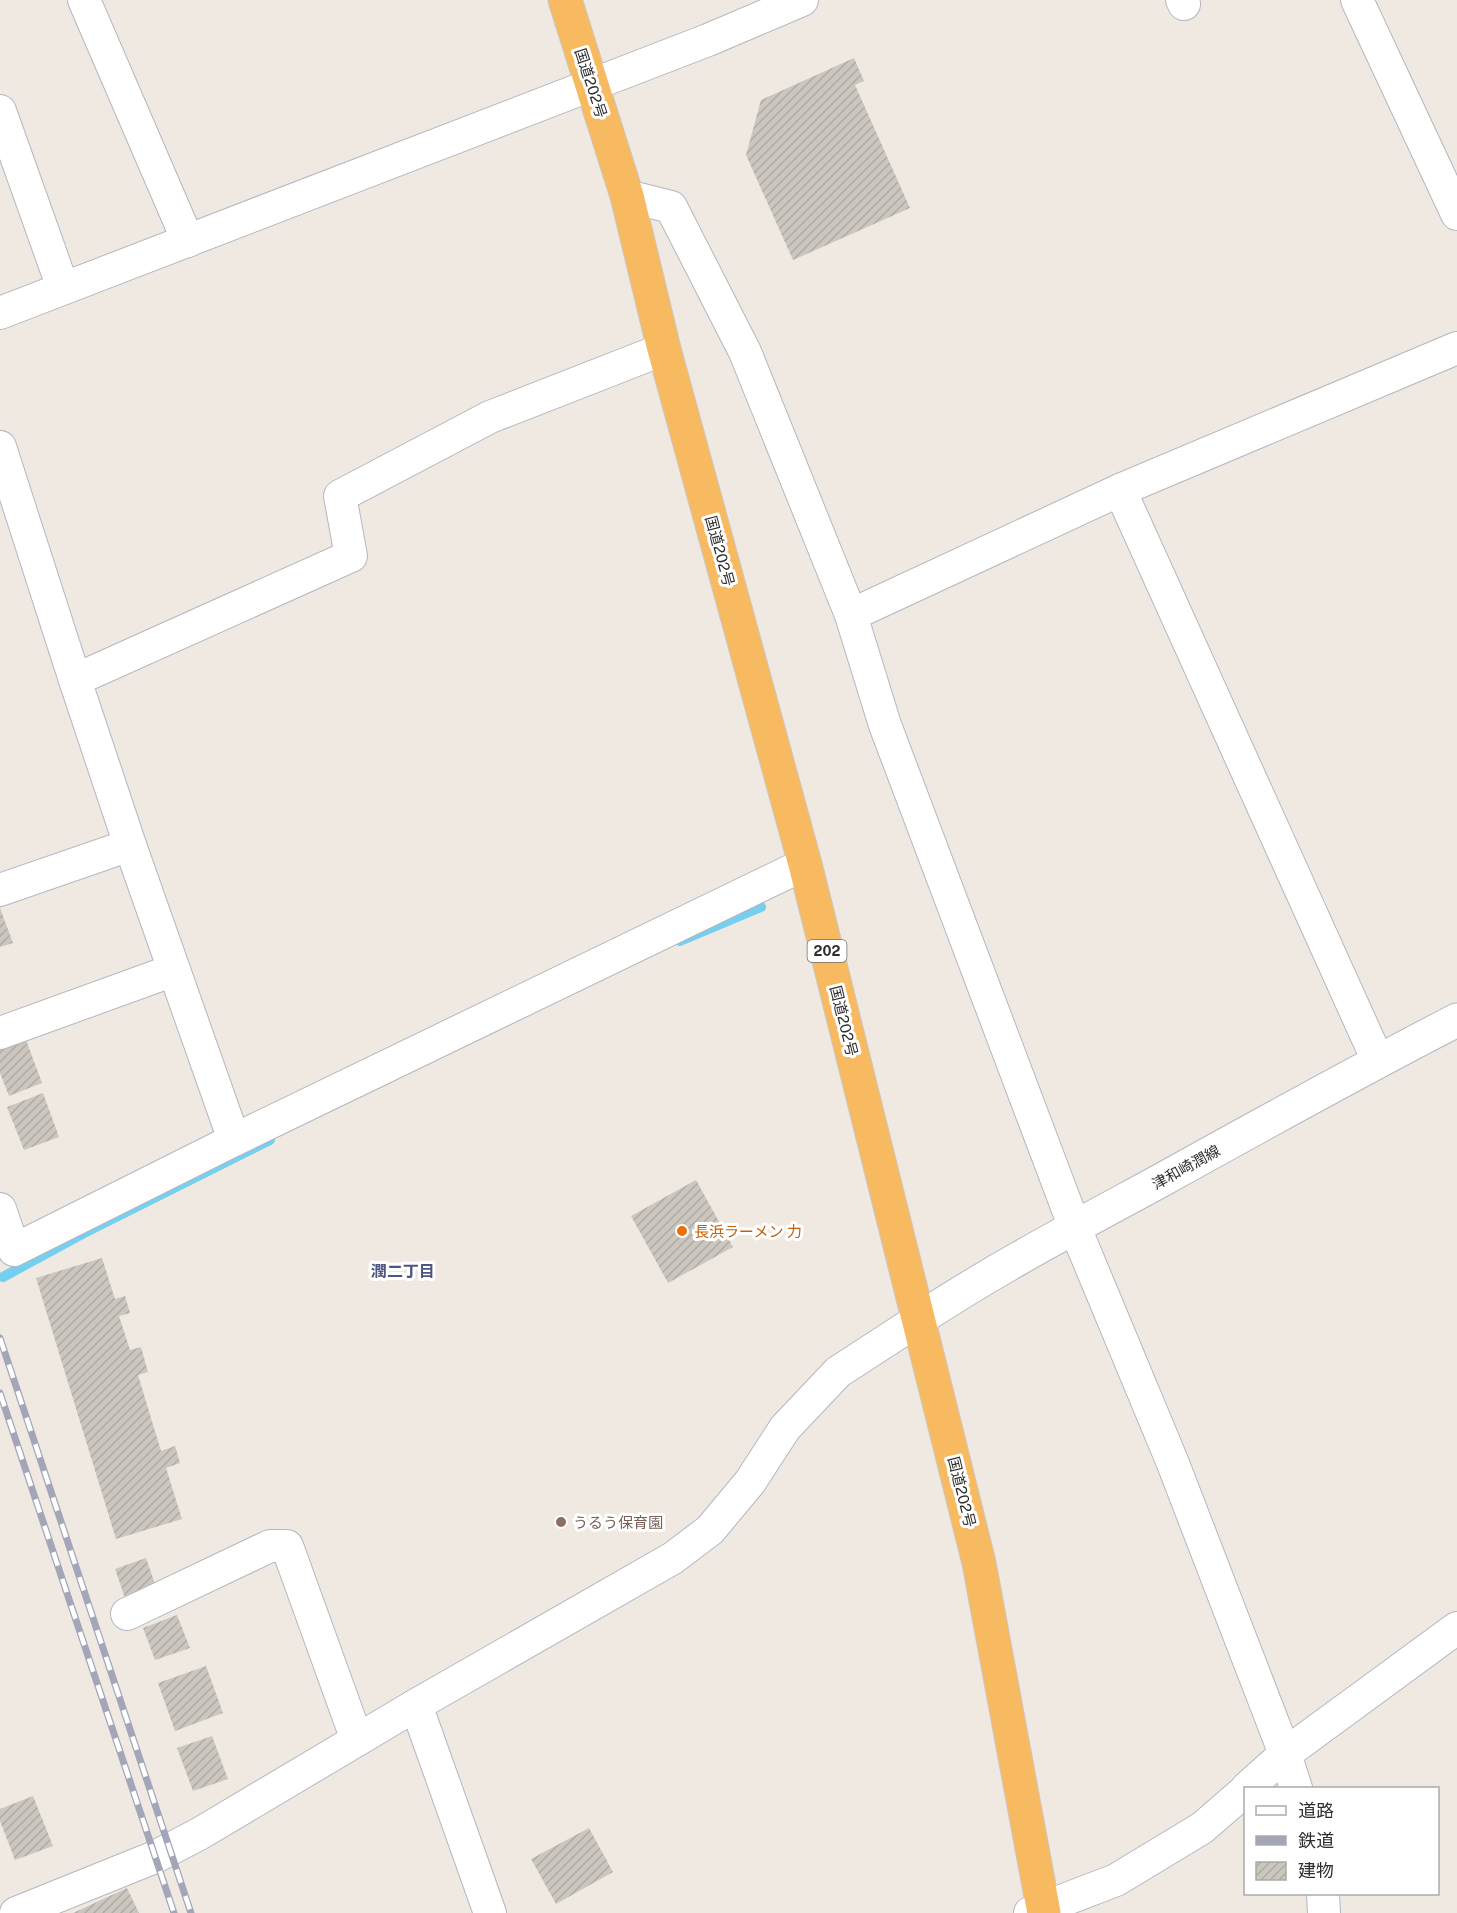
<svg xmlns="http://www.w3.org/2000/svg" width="1457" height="1913" font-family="'Public Sans','Noto Sans JP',sans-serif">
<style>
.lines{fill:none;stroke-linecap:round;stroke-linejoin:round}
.stream{stroke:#75cff0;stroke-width:10}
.building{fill:url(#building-hatch)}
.minor-casing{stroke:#b4b7c1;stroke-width:34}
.secondary-casing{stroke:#b4b7c1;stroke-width:35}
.trunk-casing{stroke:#c9c9c9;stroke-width:35}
.minor{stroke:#fff;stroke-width:32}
.secondary{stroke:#fff;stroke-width:33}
.trunk{stroke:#f8ba60;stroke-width:33}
.rail-casing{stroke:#a3a6b8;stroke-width:7}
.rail{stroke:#fff;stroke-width:4.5;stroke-dasharray:14;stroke-linecap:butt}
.food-dot{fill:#e8710a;stroke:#fff;stroke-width:2}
.education-dot{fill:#8d6e63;stroke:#fff;stroke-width:2}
.labels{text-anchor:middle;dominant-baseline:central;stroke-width:6;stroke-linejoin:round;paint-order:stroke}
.shield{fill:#fff;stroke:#6d6d6d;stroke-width:1.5}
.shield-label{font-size:14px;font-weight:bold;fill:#2e2e2e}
.street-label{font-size:15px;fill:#2e2e2e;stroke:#fff}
.food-label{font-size:15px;fill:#c56008;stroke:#fff;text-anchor:start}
.education-label{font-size:15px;fill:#785e54;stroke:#fff;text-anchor:start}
.neighbourhood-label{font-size:16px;font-weight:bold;fill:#4d5680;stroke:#fff}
</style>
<defs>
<pattern id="building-hatch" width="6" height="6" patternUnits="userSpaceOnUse" patternTransform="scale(1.5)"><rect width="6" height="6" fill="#cbc7bf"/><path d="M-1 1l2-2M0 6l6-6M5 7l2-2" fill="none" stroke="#afaba4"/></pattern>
</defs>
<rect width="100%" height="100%" fill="#efe9e1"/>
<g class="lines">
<!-- stream -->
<g class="stream">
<path d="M 680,941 L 761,907"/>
<path d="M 3,1277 L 82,1234 L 270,1140"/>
</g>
</g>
<!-- building -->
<g class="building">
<path d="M 854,58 L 864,81 L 855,85 L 910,208 L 793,260 L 746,155 L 761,100 Z"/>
<path d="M 0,908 L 13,943 L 0,947 Z"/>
<path d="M 25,1037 L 42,1083 L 9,1096 L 0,1073 L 0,1046 Z"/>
<path d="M 43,1093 L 59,1137 L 24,1150 L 7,1107 Z"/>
<path d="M 696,1180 L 733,1247 L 668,1283 L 631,1216 Z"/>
<path d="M 102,1258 L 115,1299 L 125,1296 L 130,1313 L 119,1316 L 130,1350 L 141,1347 L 148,1372 L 138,1375 L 161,1451 L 175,1446 L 180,1463 L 166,1468 L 182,1519 L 116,1539 L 36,1278 Z"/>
<path d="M 146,1558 L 156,1587 L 125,1598 L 115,1569 Z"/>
<path d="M 177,1615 L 190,1648 L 155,1660 L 143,1628 Z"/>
<path d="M 206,1666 L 223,1713 L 175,1731 L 158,1683 Z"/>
<path d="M 212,1736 L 228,1779 L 193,1791 L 177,1748 Z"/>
<path d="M 33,1796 L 53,1846 L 15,1860 L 0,1821 L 0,1809 Z"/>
<path d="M 589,1828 L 613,1872 L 556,1904 L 531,1859 Z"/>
<path d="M 127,1888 L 139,1913 L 73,1913 Z"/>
</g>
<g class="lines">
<defs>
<g id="minor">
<path d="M 84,0 L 188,241"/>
<path d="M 1182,0 L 1184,4"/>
<path d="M 1357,0 L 1457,214"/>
<path d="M 0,111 L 63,288"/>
<path d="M 627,196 L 671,207 L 745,352 L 851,615 L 885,725 L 1075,1228 L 1172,1461 L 1285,1754 L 1296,1788"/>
<path d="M 0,313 L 708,40 L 802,0"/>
<path d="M 0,447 L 75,680"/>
<path d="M 1120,490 L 1378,1061"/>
<path d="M 851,615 L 1120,490 L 1457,348"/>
<path d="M 0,890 L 130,845"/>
<path d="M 0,1033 L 174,970"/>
<path d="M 234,1140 L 130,845 L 75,680 L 351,556 L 340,496 L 490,417 L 664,349"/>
<path d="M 0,1209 L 14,1250 L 234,1140 L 805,864"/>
<path d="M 127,1614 L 270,1546 L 287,1546 L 357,1740"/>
<path d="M 416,1705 L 490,1913"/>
<path d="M 1247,1788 L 1285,1754 L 1457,1628"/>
<path d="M 1323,1894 L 1324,1913"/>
<path d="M 16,1913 L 155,1857 L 199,1834 L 416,1705 L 673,1558 L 710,1530 L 750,1482 L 785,1428 L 838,1372 L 918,1320"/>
<path d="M 1030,1913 L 1116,1880 L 1202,1828 L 1246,1790"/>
</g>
<path id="secondary" d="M 918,1320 C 995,1269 1077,1226 1158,1182 C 1257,1127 1356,1072 1457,1020"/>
<path id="trunk" d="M 565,0 L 627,196 L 664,349 L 805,864 L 979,1563 L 1044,1913"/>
</defs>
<!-- minor casing -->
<use href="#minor" class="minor-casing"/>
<!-- secondary casing -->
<use href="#secondary" class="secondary-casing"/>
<!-- trunk casing -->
<use href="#trunk" class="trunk-casing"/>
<!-- minor -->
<use href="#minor" class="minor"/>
<!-- secondary -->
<use href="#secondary" class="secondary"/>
<!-- trunk -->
<use href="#trunk" class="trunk"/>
<defs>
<g id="rail">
<path d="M 0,1338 L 191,1913"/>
<path d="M 0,1393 L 174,1913"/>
</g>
</defs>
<!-- rail casing -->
<use href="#rail" class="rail-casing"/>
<!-- rail -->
<use href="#rail" class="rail"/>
</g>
<!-- markers -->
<circle class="food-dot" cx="682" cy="1231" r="6"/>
<circle class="education-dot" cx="561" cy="1522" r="6"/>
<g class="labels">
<!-- shield labels -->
<rect class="shield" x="807.5" y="940" width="39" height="22" rx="4.5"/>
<g class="shield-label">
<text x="827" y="951">202</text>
</g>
<!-- street labels -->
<g class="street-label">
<text transform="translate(591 83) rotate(72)">国道202号</text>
<text transform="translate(720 551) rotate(75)">国道202号</text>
<text transform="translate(844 1021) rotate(76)">国道202号</text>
<text transform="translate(1186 1167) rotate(-29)">津和崎潤線</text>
<text transform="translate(962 1492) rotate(76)">国道202号</text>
</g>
<!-- food labels -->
<g class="food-label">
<text x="694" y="1231">長浜ラーメン 力</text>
</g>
<!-- education labels -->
<g class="education-label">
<text x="573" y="1522">うるう保育園</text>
</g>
<!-- neighbourhood labels -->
<g class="neighbourhood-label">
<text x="403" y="1271">潤二丁目</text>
</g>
</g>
<!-- legend -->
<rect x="1244" y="1787" width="195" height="108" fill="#ffffff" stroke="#ababab" stroke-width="1.5"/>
<rect x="1256" y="1806" width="30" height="9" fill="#ffffff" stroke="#ababab" stroke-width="1.5"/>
<text x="1298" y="1817" font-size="18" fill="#2e2e2e">道路</text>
<rect x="1256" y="1836" width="30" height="9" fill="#a3a6b8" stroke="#ababab" stroke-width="1.5"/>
<text x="1298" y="1847" font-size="18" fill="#2e2e2e">鉄道</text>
<rect x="1256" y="1862" width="30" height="18" fill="url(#building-hatch)" stroke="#ababab" stroke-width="1.5"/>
<text x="1298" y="1877" font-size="18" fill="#2e2e2e">建物</text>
</svg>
